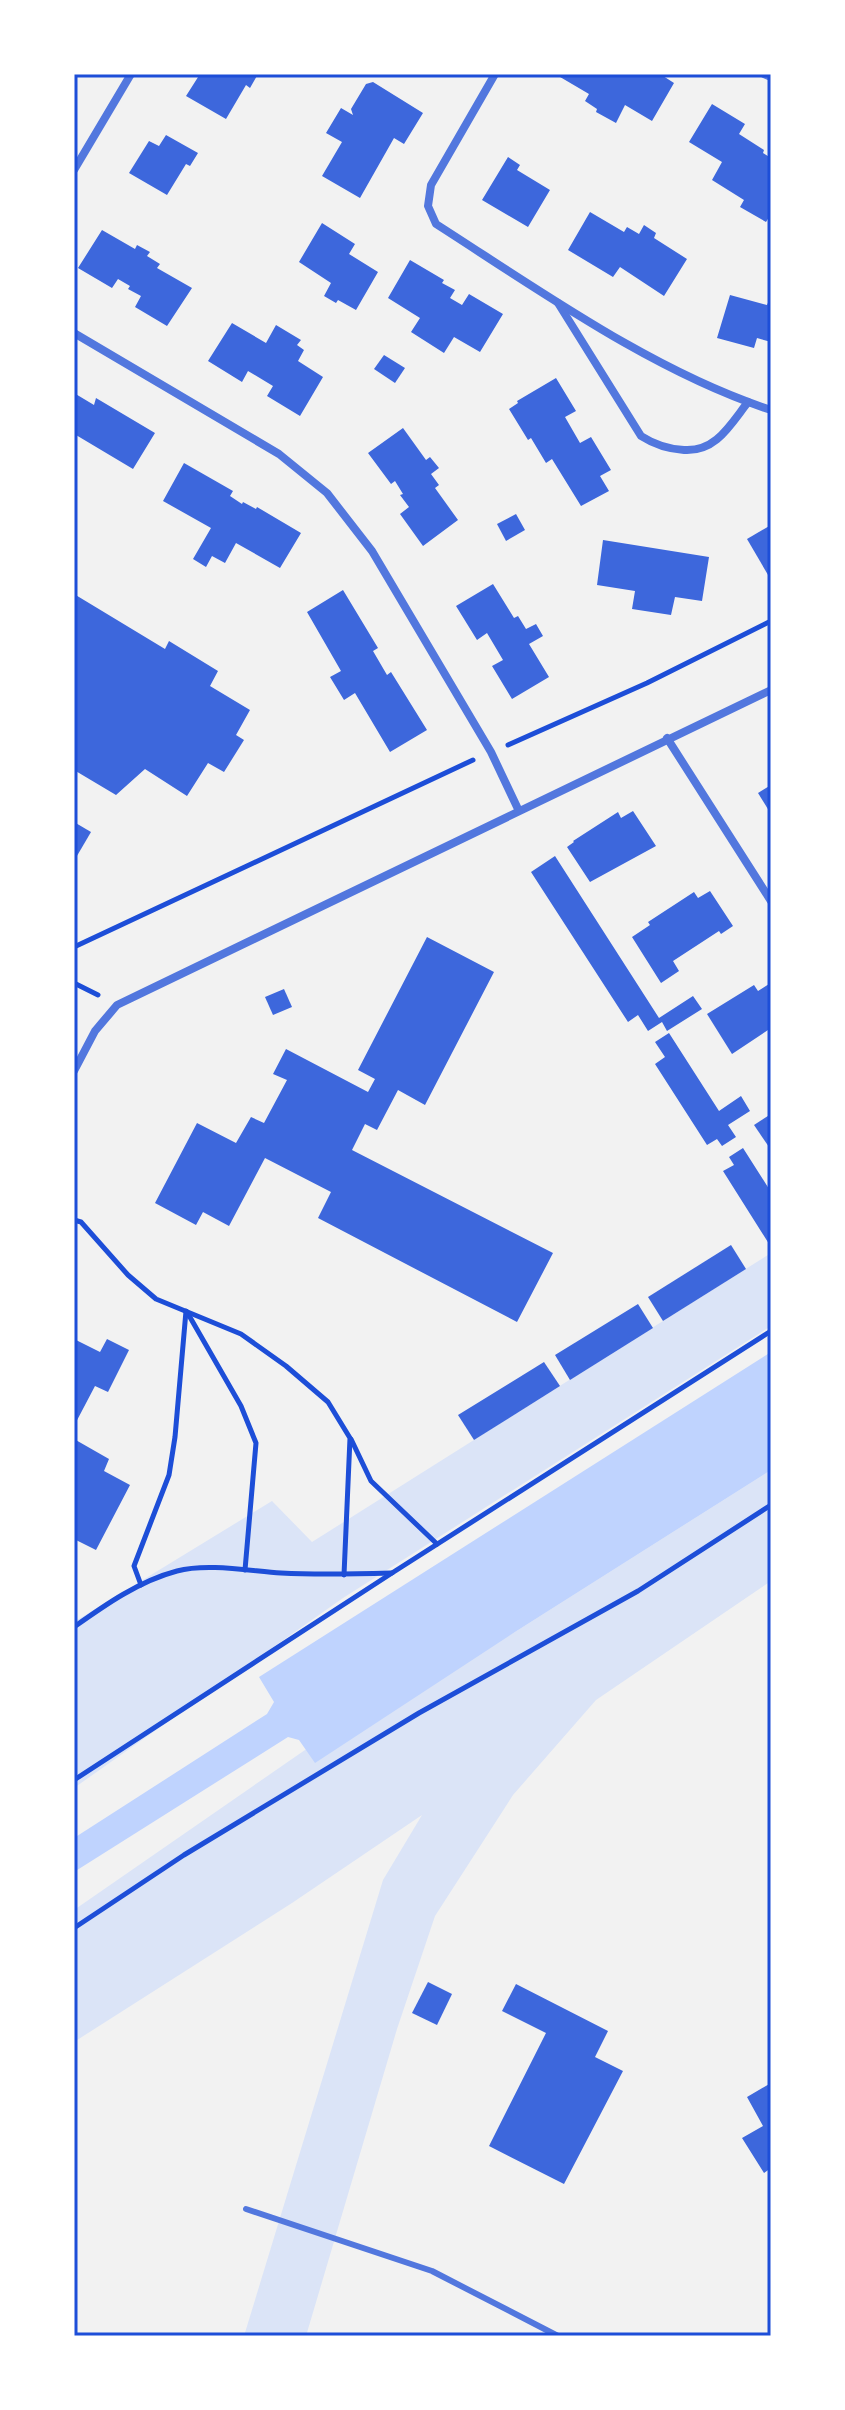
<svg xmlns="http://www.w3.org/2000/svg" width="845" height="2410" font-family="'DejaVu Sans',sans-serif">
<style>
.green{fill:#dbe4f7}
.water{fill:#bfd3fe}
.building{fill:#3d67dc}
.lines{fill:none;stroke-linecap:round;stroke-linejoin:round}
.path{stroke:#1d4ed8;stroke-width:5}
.service{stroke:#5277de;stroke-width:6}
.minor{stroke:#5277de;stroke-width:8}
.neatline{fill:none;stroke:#1d4ed8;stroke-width:3}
</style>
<rect width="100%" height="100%" fill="#f2f2f2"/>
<!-- green -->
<g class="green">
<path d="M 771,1253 L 771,1326 L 343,1598 L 74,1788 L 74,1622 L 272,1501 L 312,1542 Z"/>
<path d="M 771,1470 L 771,1581 L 596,1700 L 513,1795 L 435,1916 L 397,2029 L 306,2336 L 244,2336 L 383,1880 L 422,1815 L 292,1903 L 74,2042 L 74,1910 L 305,1750 L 515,1632 Z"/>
</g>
<!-- water -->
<path class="water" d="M 771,1352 L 771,1470 L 515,1632 L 315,1763 L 299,1740 L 288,1737 L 74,1872 L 74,1838 L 267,1714 L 274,1702 L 259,1677 Z"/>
<!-- building -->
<g class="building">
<path d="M 200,74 L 258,74 L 250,88 L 246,85 L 226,119 L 186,96 Z"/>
<path d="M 555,74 L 660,74 L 674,83 L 652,121 L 625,105 L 616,123 L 596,112 L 597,109 L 585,101 L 589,94 Z"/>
<path d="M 373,82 L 423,113 L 404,144 L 394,138 L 360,198 L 322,176 L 342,142 L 326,133 L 341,108 L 353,115 L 351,109 L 366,84 Z"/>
<path d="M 712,104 L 745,124 L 739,134 L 764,150 L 763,153 L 771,158 L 771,214 L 766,222 L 740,207 L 744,200 L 712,180 L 722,162 L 689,142 Z"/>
<path d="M 166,135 L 198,153 L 190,166 L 186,164 L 167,195 L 129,173 L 149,141 L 159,146 Z"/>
<path d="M 508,157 L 520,165 L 517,170 L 550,190 L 528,227 L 482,200 Z"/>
<path d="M 590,212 L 624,232 L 627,227 L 639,234 L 644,225 L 656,233 L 654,238 L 687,259 L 664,296 L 620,267 L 613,277 L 568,250 Z"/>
<path d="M 322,223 L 355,244 L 349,254 L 378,272 L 356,310 L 338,300 L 336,303 L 324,296 L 331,283 L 299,262 Z"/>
<path d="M 102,230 L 135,249 L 137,245 L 150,252 L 147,256 L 160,264 L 157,268 L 192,288 L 167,326 L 135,307 L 141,296 L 128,289 L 130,286 L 118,279 L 112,288 L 78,268 Z"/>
<path d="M 410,260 L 444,280 L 442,283 L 455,290 L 450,298 L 462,305 L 469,294 L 503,314 L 480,352 L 454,337 L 444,353 L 411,332 L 420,318 L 388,298 Z"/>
<path d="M 730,295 L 767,305 L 771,296 L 771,342 L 757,338 L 754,348 L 717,338 Z"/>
<path d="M 232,323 L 266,343 L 276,325 L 301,340 L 297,345 L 304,350 L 298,361 L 323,377 L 300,416 L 267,396 L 273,386 L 248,371 L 242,382 L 208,361 Z"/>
<path d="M 384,355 L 405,368 L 395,383 L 374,369 Z"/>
<path d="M 556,378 L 576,411 L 565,417 L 580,443 L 591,437 L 611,470 L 600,476 L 609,491 L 581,506 L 552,459 L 546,463 L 531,438 L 528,440 L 509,409 L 518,403 L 517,401 Z"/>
<path d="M 74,393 L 94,405 L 96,398 L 155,433 L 133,469 L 76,435 L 74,438 Z"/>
<path d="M 403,428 L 426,460 L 430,457 L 439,468 L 431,474 L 439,485 L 435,488 L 458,520 L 423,546 L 400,514 L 409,507 L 400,495 L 403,494 L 395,481 L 391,484 L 368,453 Z"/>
<path d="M 184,463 L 233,491 L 230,496 L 242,504 L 243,502 L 256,509 L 257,507 L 301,533 L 280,568 L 236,543 L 225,563 L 212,556 L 206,567 L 193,559 L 211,528 L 163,501 Z"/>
<path d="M 516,514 L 525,530 L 506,541 L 497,524 Z"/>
<path d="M 771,525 L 771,580 L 747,539 Z"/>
<path d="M 603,540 L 709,557 L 702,601 L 675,597 L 671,615 L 632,609 L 635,591 L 597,585 Z"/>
<path d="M 493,584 L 514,618 L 518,616 L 526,629 L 536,624 L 543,636 L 529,644 L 549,677 L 512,699 L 492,666 L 503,660 L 487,633 L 477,640 L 456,606 Z"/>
<path d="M 343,590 L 378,648 L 373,651 L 387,675 L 391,672 L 427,730 L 390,752 L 355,693 L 344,700 L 330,677 L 341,671 L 307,612 Z"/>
<path d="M 74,594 L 165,649 L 169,641 L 218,671 L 210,686 L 250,710 L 236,735 L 244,740 L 224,772 L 208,763 L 187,796 L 145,769 L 116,795 L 74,770 Z"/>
<path d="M 771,785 L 771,814 L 758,793 Z"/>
<path d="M 633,811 L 656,846 L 590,882 L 567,847 L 574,842 L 573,841 L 618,812 L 621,818 Z"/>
<path d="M 74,822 L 91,832 L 74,861 Z"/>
<path d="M 555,856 L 659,1018 L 693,996 L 702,1009 L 667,1031 L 662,1022 L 648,1031 L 638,1015 L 628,1022 L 531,872 Z"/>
<path d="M 710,891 L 733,926 L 721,934 L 719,931 L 673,961 L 679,971 L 661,983 L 632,937 L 650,925 L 648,922 L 694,892 L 698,898 Z"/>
<path d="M 427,937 L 494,972 L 425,1105 L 398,1090 L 377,1130 L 365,1124 L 352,1150 L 553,1253 L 517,1322 L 318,1218 L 331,1192 L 265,1158 L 229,1226 L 203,1212 L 196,1225 L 155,1203 L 197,1123 L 236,1143 L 251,1117 L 264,1123 L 287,1080 L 273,1074 L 286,1049 L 368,1092 L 375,1079 L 358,1070 Z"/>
<path d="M 769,984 L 771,1028 L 732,1054 L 707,1014 L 754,985 L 758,991 Z"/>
<path d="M 284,989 L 292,1007 L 273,1015 L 265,997 Z"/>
<path d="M 669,1033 L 719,1111 L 741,1096 L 750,1111 L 728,1125 L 736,1137 L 722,1146 L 717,1139 L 707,1145 L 655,1064 L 665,1057 L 655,1042 Z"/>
<path d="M 771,1114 L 771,1150 L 754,1125 Z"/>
<path d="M 743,1148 L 771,1192 L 771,1247 L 723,1171 L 734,1165 L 729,1157 Z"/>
<path d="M 731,1245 L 746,1269 L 663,1321 L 648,1297 Z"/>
<path d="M 638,1304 L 653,1328 L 570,1380 L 555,1355 Z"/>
<path d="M 74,1339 L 100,1352 L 107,1339 L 129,1350 L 108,1392 L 95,1386 L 74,1426 Z"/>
<path d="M 544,1362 L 560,1386 L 474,1440 L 458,1415 Z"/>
<path d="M 74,1439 L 109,1459 L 104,1471 L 130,1485 L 96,1550 L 74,1539 Z"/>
<path d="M 428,1982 L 452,1994 L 437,2025 L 412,2013 Z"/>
<path d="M 516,1984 L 608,2031 L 595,2057 L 623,2071 L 564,2184 L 489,2146 L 546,2033 L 502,2011 Z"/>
<path d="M 771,2083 L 771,2168 L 764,2173 L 742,2138 L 763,2126 L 747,2097 Z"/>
</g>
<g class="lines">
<!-- path -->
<g class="path">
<path d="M 508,745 L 647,683 L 771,621"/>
<path d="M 74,947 L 473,760"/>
<path d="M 74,983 L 98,995"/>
<path d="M 74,1220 L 81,1222 L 128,1275 L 156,1299 L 241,1334 L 286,1366 L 328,1402 L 350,1438 L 344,1575"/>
<path d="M 187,1312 L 241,1406 L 256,1443 L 245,1570"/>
<path d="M 351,1439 L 371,1481 L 437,1544"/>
<path d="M 141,1585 L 134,1566 L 169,1475 L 175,1437 L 186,1311"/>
<path d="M 74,1627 C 105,1605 139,1581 177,1571 C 207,1563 250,1571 281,1573 C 319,1575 355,1574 392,1573 L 771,1331"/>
<path d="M 74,1780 L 392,1573"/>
<path d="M 74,1928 L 184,1855 L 419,1713 L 638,1591 L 771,1505"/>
</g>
<!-- service -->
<path class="service" d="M 246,2209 L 432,2271 L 558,2336"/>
<!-- minor -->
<g class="minor">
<path d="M 495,74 L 431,185 L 428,206 L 436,224 C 539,290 654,372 771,410"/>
<path d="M 764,74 L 771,77"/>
<path d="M 74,170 L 131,74"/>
<path d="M 558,303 L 641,436 C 655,445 667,449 684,450 C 716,452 730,425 748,402"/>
<path d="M 74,333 L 279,454 L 327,493 L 372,551 L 491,752 L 518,809"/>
<path d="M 667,738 L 771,901"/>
<path d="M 74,1071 L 95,1031 L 117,1005 L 771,690"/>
</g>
</g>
<!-- border -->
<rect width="845" height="2410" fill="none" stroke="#ffffff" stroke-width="152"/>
<rect x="76" y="76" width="693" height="2258" class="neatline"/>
</svg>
